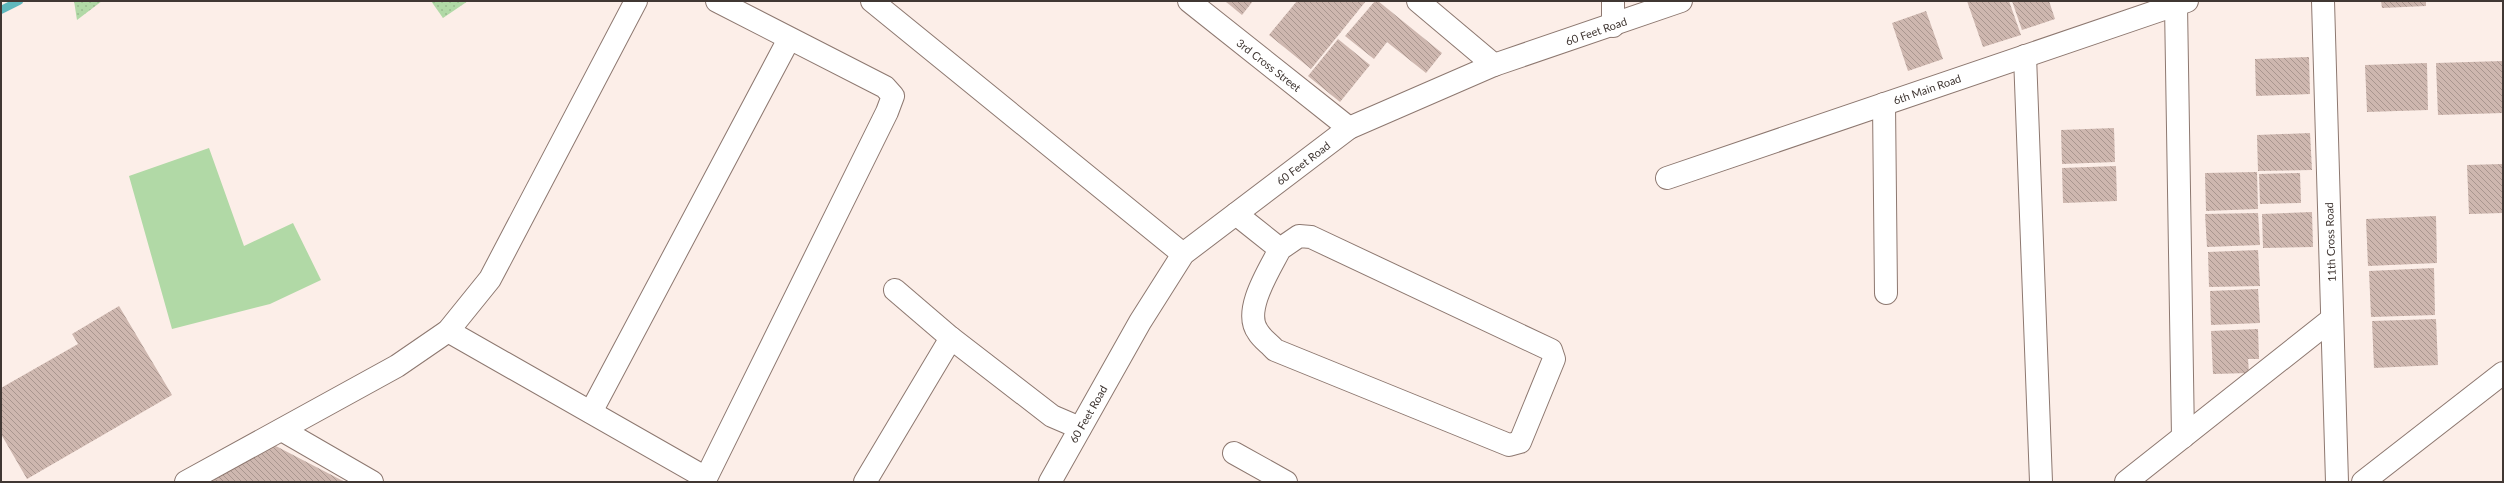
<svg xmlns="http://www.w3.org/2000/svg" width="2504" height="483" font-family="Lato,sans-serif">
<style>
.grass{fill:url(#grass-dots)}
.pitch{fill:#b1d9a6}
.lines{fill:none;stroke-linecap:round;stroke-linejoin:round}
.stream{stroke:#5fb8bd;stroke-width:8}
.building{fill:url(#building-back-hatch)}
.minor-casing{stroke:#8d7870;stroke-width:24}
.minor{stroke:#fff;stroke-width:22}
.labels{text-anchor:middle;dominant-baseline:central;stroke-width:3;stroke-linejoin:round;paint-order:stroke}
.street-label{font-size:11px;fill:#403733;stroke:#fff}
</style>
<defs>
<pattern id="grass-dots" width="8" height="8" patternUnits="userSpaceOnUse"><rect width="8" height="8" fill="#b1d9a6"/><path d="M2 2h.1M6 6h.1" fill="none" stroke="#99bb8f" stroke-width="1.8" stroke-linecap="round"/></pattern>
<pattern id="building-back-hatch" width="6" height="6" patternUnits="userSpaceOnUse"><rect width="6" height="6" fill="#ceb7af"/><path d="M-1 5l2 2M0 0l6 6M5-1l2 2" fill="none" stroke="#a9968f"/></pattern>
</defs>
<rect width="100%" height="100%" fill="#fceee8"/>
<!-- grass -->
<g class="grass">
<path d="M 74,1 L 102,1 L 77,20 Z"/>
<path d="M 431,1 L 468,1 L 443,18 Z"/>
</g>
<!-- pitch -->
<path class="pitch" d="M 209,148 L 244,246 L 293,223 L 321,280 L 270,304 L 172,329 L 129,176 Z"/>
<g class="lines">
<!-- stream -->
<path class="stream" d="M 1,10 L 19,1"/>
</g>
<!-- building -->
<g class="building">
<path d="M 1225,1 L 1253,1 L 1242,15 Z"/>
<path d="M 1297,1 L 1366,1 L 1311,69 L 1269,35 Z"/>
<path d="M 1375,1 L 1378,1 L 1442,53 L 1426,73 L 1387,42 L 1374,59 L 1345,36 Z"/>
<path d="M 1967,1 L 2009,1 L 2021,35 L 1983,47 Z"/>
<path d="M 2012,1 L 2049,1 L 2055,19 L 2022,30 Z"/>
<path d="M 2381,1 L 2426,1 L 2426,6 L 2382,8 Z"/>
<path d="M 1926,11 L 1943,59 L 1908,71 L 1892,23 Z"/>
<path d="M 1338,39 L 1370,65 L 1340,102 L 1308,76 Z"/>
<path d="M 2309,57 L 2310,94 L 2256,96 L 2255,59 Z"/>
<path d="M 2503,61 L 2503,113 L 2438,115 L 2436,63 Z"/>
<path d="M 2427,63 L 2428,110 L 2367,112 L 2365,65 Z"/>
<path d="M 2114,128 L 2115,162 L 2062,164 L 2061,130 Z"/>
<path d="M 2310,133 L 2312,170 L 2258,171 L 2257,135 Z"/>
<path d="M 2503,164 L 2503,213 L 2469,214 L 2467,165 Z"/>
<path d="M 2116,166 L 2117,201 L 2063,203 L 2062,168 Z"/>
<path d="M 2257,172 L 2258,209 L 2206,211 L 2205,173 Z"/>
<path d="M 2300,173 L 2301,203 L 2260,204 L 2259,174 Z"/>
<path d="M 2312,212 L 2313,247 L 2263,248 L 2262,214 Z"/>
<path d="M 2258,213 L 2260,245 L 2207,247 L 2205,214 Z"/>
<path d="M 2436,216 L 2437,263 L 2368,266 L 2366,219 Z"/>
<path d="M 2258,250 L 2260,286 L 2209,287 L 2208,252 Z"/>
<path d="M 2434,268 L 2435,315 L 2371,317 L 2369,271 Z"/>
<path d="M 2258,289 L 2260,323 L 2211,325 L 2210,291 Z"/>
<path d="M 119,306 L 172,395 L 27,479 L 1,434 L 1,388 L 78,344 L 72,334 Z"/>
<path d="M 2436,319 L 2438,365 L 2374,368 L 2372,321 Z"/>
<path d="M 2258,329 L 2259,359 L 2248,359 L 2249,373 L 2213,374 L 2211,331 Z"/>
<path d="M 272,444 L 345,482 L 211,482 Z"/>
</g>
<g class="lines">
<defs>
<g id="minor">
<path d="M 872,1 L 1183,254"/>
<path d="M 1189,1 L 1349,128"/>
<path d="M 1418,1 L 1494,65"/>
<path d="M 1613,1 L 1613,26"/>
<path d="M 2323,1 L 2337,482"/>
<path d="M 2176,5 L 2183,437"/>
<path d="M 2025,56 L 2041,482"/>
<path d="M 1884,104 L 1886,293"/>
<path d="M 1667,178 L 2187,1"/>
<path d="M 1236,214 L 1280,249 C 1270,269 1242,311 1258,332 C 1262,339 1270,344 1275,350 L 1509,445 L 1520,442 L 1554,359 L 1551,350 L 1311,237 L 1299,236 L 1280,249"/>
<path d="M 895,290 L 951,338"/>
<path d="M 448,331 L 706,478 L 887,112 L 893,96 L 885,87 L 717,1"/>
<path d="M 591,412 L 789,39"/>
<path d="M 282,430 L 372,482"/>
<path d="M 1234,453 L 1286,482"/>
<path d="M 186,482 L 397,366 L 448,331 L 490,279 L 636,1"/>
<path d="M 865,482 L 951,338 L 1052,416 L 1080,428"/>
<path d="M 1050,482 L 1140,322 L 1183,254 L 1349,128 L 1494,65 L 1681,1"/>
<path d="M 2126,482 L 2332,319"/>
<path d="M 2363,482 L 2503,373"/>
</g>
</defs>
<!-- minor casing -->
<use href="#minor" class="minor-casing"/>
<!-- minor -->
<use href="#minor" class="minor"/>
</g>
<g class="labels">
<!-- street labels -->
<g class="street-label">
<text transform="translate(1596 31) rotate(-19)">60 Feet Road</text>
<text transform="translate(1269 65) rotate(38)">3rd Cross Street</text>
<text transform="translate(1927 89) rotate(-19)">6th Main Road</text>
<text transform="translate(1303 163) rotate(-37)">60 Feet Road</text>
<text transform="translate(2330 242) rotate(-92)">11th Cross Road</text>
<text transform="translate(1088 414) rotate(-60)">60 Feet Road</text>
</g>
</g>
<!-- border -->
<rect width="2504" height="483" fill="none" stroke="#403733" stroke-width="4"/>
</svg>
